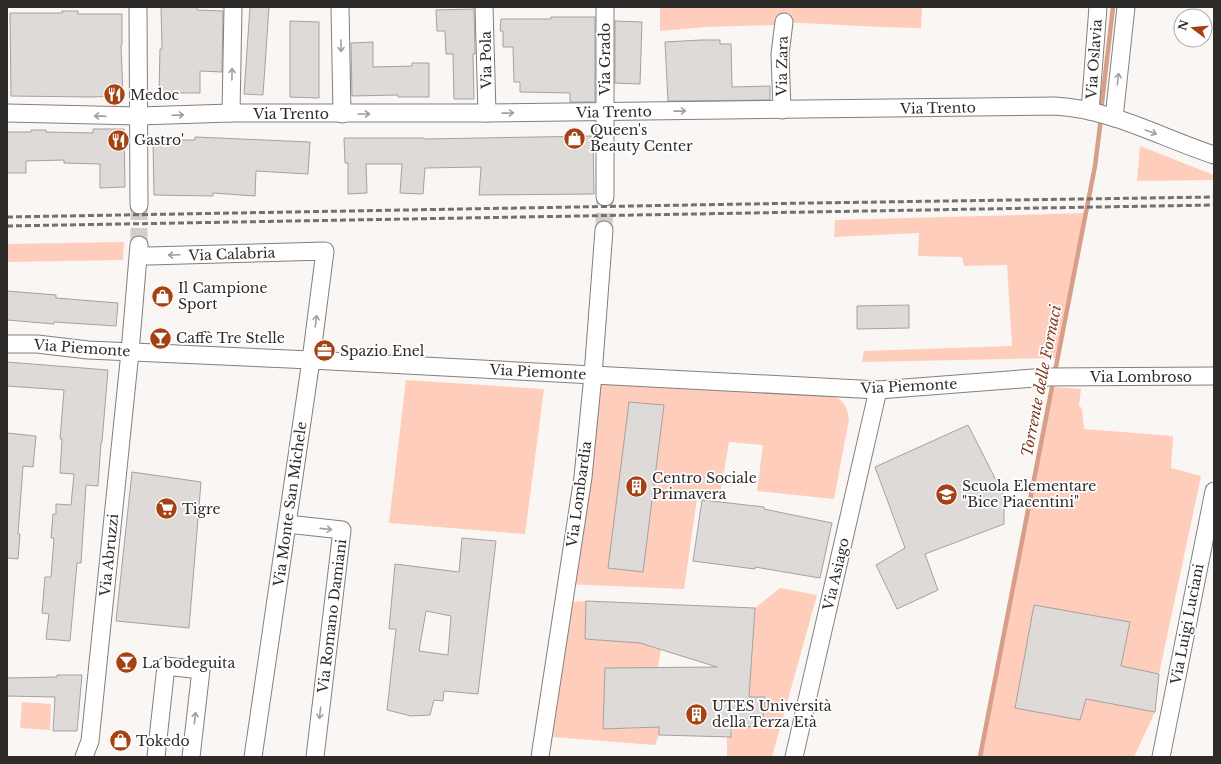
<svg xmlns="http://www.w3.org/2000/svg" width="1221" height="764" font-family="'Libre Baskerville',serif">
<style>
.green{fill:#fecdbb}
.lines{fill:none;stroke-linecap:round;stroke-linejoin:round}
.stream{stroke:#d79e88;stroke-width:4.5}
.building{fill:#dedad8;stroke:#a6a1a0;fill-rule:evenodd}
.minor-tunnel{stroke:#d1cecc;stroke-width:17;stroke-dasharray:17 8;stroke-linecap:butt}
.minor-casing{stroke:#837f7e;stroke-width:19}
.minor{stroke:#fff;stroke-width:17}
.rail{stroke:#73716f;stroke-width:3;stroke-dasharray:6 3;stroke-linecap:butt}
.oneway{stroke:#a1a0a0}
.labels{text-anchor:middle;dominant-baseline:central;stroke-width:3.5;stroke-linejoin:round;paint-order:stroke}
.street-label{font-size:14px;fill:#2e2c2b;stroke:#fff}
.poi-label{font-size:14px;fill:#2e2c2b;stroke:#fff;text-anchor:start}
.water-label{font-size:15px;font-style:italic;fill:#7f391d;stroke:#fff}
</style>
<rect width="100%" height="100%" fill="#faf6f4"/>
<!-- green -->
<g class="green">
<path d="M 660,7 L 922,7 L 921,28 L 880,27 L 784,22 L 775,25 L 706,27 L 660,31 Z"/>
<path d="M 1140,146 L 1214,175 L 1214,180 L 1137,181 Z"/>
<path d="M 1086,213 L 1058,358 L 862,362 L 864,351 L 1012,346 L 1007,265 L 964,266 L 962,257 L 918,256 L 919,233 L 834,237 L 835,220 Z"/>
<path d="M 124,242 L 123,260 L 7,262 L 7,244 Z"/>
<path d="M 406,380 L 544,389 L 525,534 L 389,523 Z"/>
<path d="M 597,383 L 828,395 C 844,400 846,403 849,419 L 834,499 L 757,491 L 763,445 L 729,442 L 720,494 L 698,491 L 684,589 L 566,584 Z"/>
<path d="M 1053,387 L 1081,389 L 1079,405 L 1082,409 L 1084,429 L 1173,436 L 1171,468 L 1201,476 L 1159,674 L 1121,666 L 1130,622 L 1087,614 L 1077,613 L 1086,699 L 1155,712 L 1134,757 L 980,757 Z"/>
<path d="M 780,588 L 817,595 L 772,757 L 727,757 L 727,737 L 731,736 L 733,726 L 762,726 L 765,697 L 749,697 L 755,608 Z"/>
<path d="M 586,601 L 586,639 L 640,643 L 661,649 L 658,667 L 605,668 L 603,729 L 644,728 L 646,693 L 661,693 L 659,735 L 655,745 L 553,737 L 571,602 Z"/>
<path d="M 22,702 L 51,704 L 50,730 L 20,728 Z"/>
</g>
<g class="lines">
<!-- stream -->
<g class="stream">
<path d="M 1101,111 L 1113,7"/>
<path d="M 980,757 L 1095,166 L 1101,118"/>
</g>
</g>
<!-- building -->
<g class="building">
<path d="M 161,7 L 197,7 L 197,10 L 223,11 L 222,72 L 200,71 L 200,93 L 159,93 L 160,49 L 162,49 Z"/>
<path d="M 250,7 L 269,7 L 263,95 L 244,94 Z"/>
<path d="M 474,9 L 475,54 L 473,54 L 474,99 L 454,99 L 453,54 L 446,54 L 445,31 L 437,31 L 436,10 Z"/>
<path d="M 62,11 L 78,11 L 78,14 L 122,14 L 122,45 L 121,45 L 123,96 L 90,97 L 11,96 L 10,13 L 62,13 Z"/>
<path d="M 551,17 L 595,17 L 595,102 L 570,102 L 570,93 L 520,92 L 520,82 L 514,82 L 513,47 L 503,47 L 503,31 L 500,31 L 501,19 L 551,19 Z"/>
<path d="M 290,21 L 319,22 L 319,98 L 290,97 Z"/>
<path d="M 615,21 L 642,22 L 640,84 L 615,83 Z"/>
<path d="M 701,40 L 720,40 L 720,44 L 731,44 L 732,87 L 770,86 L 770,100 L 668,101 L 665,42 Z"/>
<path d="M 373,42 L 373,67 L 412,66 L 412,63 L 429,63 L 429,97 L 398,97 L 398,95 L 352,96 L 351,43 Z"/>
<path d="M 93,129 L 124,129 L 125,187 L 100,188 L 100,164 L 64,163 L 64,160 L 26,161 L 26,173 L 7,173 L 7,132 L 31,132 L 31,130 L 46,130 L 46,132 L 93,133 Z"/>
<path d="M 593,136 L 594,194 L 479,195 L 481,167 L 425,168 L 423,194 L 400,193 L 402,164 L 366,164 L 367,193 L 348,194 L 348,163 L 345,163 L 344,138 L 424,138 L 424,139 Z"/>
<path d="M 195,137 L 310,142 L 308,174 L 256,171 L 255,196 L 213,193 L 213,196 L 154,195 L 153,140 L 195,140 Z"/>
<path d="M 7,291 L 56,295 L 56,298 L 118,303 L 116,326 L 54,322 L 54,324 L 7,320 Z"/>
<path d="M 909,305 L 909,328 L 857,329 L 857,306 Z"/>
<path d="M 7,362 L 108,370 L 102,442 L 101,442 L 98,486 L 86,485 L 81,563 L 77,563 L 70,641 L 46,639 L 49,614 L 42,613 L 45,577 L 51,577 L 54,538 L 51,538 L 53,514 L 56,514 L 56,504 L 71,505 L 74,474 L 60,473 L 62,439 L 60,439 L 64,390 L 7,386 Z"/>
<path d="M 629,402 L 664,405 L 643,572 L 608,568 Z"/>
<path d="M 968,425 L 1004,496 L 1004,524 L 925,554 L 938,590 L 897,609 L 876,565 L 905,548 L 875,467 Z"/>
<path d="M 7,433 L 36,436 L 33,467 L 23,466 L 18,534 L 20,534 L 18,559 L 7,558 Z"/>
<path d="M 132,472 L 201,482 L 189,628 L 116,621 Z"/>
<path d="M 702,500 L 764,507 L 764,509 L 832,523 L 820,578 L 755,567 L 755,569 L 693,561 Z"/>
<path d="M 462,538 L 496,541 L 478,694 L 444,691 L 443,701 L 434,700 L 430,715 L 411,716 L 387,710 L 396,629 L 389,629 L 395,564 L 459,572 ZM 426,611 L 451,616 L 448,655 L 419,651 Z"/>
<path d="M 586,601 L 755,608 L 749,697 L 765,697 L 762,727 L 731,726 L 731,737 L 659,735 L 659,727 L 603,729 L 605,668 L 717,667 L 640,643 L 585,639 Z"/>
<path d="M 1034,605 L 1130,622 L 1121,666 L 1159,674 L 1155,712 L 1086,699 L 1080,720 L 1015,708 Z"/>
<path d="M 57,675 L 82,675 L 77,731 L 53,731 L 55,697 L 7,696 L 7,678 L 57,677 Z"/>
</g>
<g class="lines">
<!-- minor-tunnel -->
<g class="minor-tunnel">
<path d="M 604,230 L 605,197"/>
<path d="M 139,245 L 139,205"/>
</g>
<defs>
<g id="minor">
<path d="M 138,7 L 139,205"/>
<path d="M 340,7 L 342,114"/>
<path d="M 484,7 L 487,113"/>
<path d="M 605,7 L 605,197"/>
<path d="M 782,110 L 780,54 L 784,22"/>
<path d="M 1090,111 L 1098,7"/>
<path d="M 7,113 L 139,116 L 231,113 L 487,113 L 1055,106 C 1111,109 1162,138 1214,155"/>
<path d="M 231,113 L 233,7"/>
<path d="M 1114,118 L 1126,7"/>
<path d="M 139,255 L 149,256 L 325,251 L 311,360 L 253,757"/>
<path d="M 7,344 L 37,344 L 88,350 L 311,360 L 878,390 L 1047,377 L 1214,376"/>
<path d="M 287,524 L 342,530 L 315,757"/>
<path d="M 84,757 L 90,741 L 130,352 L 139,245"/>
<path d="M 156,757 L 166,666 L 201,670 L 191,757"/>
<path d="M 540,757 L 583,477 L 593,375 L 604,230"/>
<path d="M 794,757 L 878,390"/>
<path d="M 1161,757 L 1214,491"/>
</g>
</defs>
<!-- minor casing -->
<use href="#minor" class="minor-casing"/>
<!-- minor -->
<use href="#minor" class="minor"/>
<!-- rail -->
<g class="rail">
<path d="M 7,217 L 746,204 L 1214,197"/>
<path d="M 7,226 L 750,213 L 1214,205"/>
</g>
</g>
<!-- one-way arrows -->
<defs><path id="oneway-shaft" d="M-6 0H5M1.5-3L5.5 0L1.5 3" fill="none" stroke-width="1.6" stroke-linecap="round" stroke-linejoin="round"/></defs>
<g class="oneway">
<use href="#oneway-shaft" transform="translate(341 46) rotate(89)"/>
<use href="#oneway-shaft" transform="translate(232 74) rotate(-89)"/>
<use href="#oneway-shaft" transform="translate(1118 79) rotate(-84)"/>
<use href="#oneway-shaft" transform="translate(680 111) rotate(-1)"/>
<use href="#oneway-shaft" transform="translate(508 113) rotate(-1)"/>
<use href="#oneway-shaft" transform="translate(364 114)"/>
<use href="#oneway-shaft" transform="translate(178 115) rotate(-2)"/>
<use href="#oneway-shaft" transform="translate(100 116) rotate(-178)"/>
<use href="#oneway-shaft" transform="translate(1151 132) rotate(20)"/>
<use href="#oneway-shaft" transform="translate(174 255) rotate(178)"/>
<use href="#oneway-shaft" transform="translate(316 321) rotate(-83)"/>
<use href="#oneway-shaft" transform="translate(326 529) rotate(6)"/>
<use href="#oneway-shaft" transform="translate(320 713) rotate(97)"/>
<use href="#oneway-shaft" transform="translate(195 718) rotate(-83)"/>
</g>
<!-- icons -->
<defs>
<symbol id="restaurant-disc" viewBox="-11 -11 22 22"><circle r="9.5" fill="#a64112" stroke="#fff"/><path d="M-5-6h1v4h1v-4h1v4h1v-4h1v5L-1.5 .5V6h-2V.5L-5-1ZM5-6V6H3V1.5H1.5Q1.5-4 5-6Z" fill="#fff"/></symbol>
<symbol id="shop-disc" viewBox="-11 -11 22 22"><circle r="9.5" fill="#a64112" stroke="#fff"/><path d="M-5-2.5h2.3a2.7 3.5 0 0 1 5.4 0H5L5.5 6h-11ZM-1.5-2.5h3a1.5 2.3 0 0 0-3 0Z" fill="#fff"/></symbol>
<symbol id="bar-disc" viewBox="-11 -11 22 22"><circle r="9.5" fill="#a64112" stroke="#fff"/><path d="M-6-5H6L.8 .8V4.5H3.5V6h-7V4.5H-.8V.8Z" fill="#fff"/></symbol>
<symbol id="office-disc" viewBox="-11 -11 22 22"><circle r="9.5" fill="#a64112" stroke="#fff"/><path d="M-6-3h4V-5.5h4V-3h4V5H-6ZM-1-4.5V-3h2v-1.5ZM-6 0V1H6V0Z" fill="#fff"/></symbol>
<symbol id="building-disc" viewBox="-11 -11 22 22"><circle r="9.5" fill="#a64112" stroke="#fff"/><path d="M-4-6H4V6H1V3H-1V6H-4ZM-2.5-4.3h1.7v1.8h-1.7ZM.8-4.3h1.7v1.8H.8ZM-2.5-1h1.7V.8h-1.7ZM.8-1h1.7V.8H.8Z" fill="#fff"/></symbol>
<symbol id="school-disc" viewBox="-11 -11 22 22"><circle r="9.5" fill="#a64112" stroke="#fff"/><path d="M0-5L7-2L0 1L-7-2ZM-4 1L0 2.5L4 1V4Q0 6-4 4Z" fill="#fff"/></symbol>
<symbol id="supermarket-disc" viewBox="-11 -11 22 22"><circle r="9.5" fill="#a64112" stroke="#fff"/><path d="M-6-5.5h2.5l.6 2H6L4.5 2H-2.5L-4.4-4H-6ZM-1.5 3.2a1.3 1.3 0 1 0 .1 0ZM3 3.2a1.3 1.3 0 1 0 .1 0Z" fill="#fff"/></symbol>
</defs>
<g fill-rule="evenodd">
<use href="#restaurant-disc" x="102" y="82" width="25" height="25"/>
<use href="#shop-disc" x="562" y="126" width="25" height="25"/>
<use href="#restaurant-disc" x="106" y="128" width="25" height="25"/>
<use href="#shop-disc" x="150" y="284" width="25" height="25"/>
<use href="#bar-disc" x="148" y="326" width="25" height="25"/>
<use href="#office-disc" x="312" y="338" width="25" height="25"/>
<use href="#building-disc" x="624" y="474" width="25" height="25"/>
<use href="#school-disc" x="934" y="482" width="25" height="25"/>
<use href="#supermarket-disc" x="154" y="496" width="25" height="25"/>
<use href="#bar-disc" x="114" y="650" width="25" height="25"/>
<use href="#building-disc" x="684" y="702" width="25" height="25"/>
<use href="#shop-disc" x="108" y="728" width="25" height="25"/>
</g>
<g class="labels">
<!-- street labels -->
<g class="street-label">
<text transform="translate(605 59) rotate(-90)">Via Grado</text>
<text transform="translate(1094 59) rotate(-86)">Via Oslavia</text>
<text transform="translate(486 60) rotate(-91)">Via Pola</text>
<text transform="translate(782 66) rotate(-89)">Via Zara</text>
<text transform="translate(938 108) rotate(-1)">Via Trento</text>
<text transform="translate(614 112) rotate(-1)">Via Trento</text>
<text x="291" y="114">Via Trento</text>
<text transform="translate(232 254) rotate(-2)">Via Calabria</text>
<text transform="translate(82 348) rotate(4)">Via Piemonte</text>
<text transform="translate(538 372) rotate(3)">Via Piemonte</text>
<text x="1141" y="377">Via Lombroso</text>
<text transform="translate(909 386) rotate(-3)">Via Piemonte</text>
<text transform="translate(579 494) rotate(-82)">Via Lombardia</text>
<text transform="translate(290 504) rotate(-82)">Via Monte San Michele</text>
<text transform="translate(109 555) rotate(-84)">Via Abruzzi</text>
<text transform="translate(836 574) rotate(-77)">Via Asiago</text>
<text transform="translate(332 616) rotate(-83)">Via Romano Damiani</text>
<text transform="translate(1187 624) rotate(-79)">Via Luigi Luciani</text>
</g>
<!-- poi labels -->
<g class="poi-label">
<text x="130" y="95">Medoc</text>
<text x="590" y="130">Queen's<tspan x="590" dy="16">Beauty Center</tspan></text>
<text x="134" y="140">Gastro'</text>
<text x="178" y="288">Il Campione<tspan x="178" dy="16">Sport</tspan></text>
<text x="176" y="338">Caffè Tre Stelle</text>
<text x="340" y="351">Spazio Enel</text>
<text x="652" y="478">Centro Sociale<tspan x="652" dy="16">Primavera</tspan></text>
<text x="962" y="486">Scuola Elementare<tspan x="962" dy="16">"Bice Piacentini"</tspan></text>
<text x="182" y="509">Tigre</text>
<text x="142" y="663">La bodeguita</text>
<text x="712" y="706">UTES Università<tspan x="712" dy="16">della Terza Età</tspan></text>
<text x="136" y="741">Tokedo</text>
</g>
<!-- water labels -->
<g class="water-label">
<text transform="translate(1041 381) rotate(-79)">Torrente delle Fornaci</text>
</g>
</g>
<!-- border -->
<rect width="1221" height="764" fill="none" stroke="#2e2c2b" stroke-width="16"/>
<!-- north arrow -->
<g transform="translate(1193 28) rotate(286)"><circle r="19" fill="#ffffff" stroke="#ababaa"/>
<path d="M0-3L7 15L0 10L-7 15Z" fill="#a64112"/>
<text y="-6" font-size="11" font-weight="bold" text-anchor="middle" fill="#2e2c2b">N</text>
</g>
</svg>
